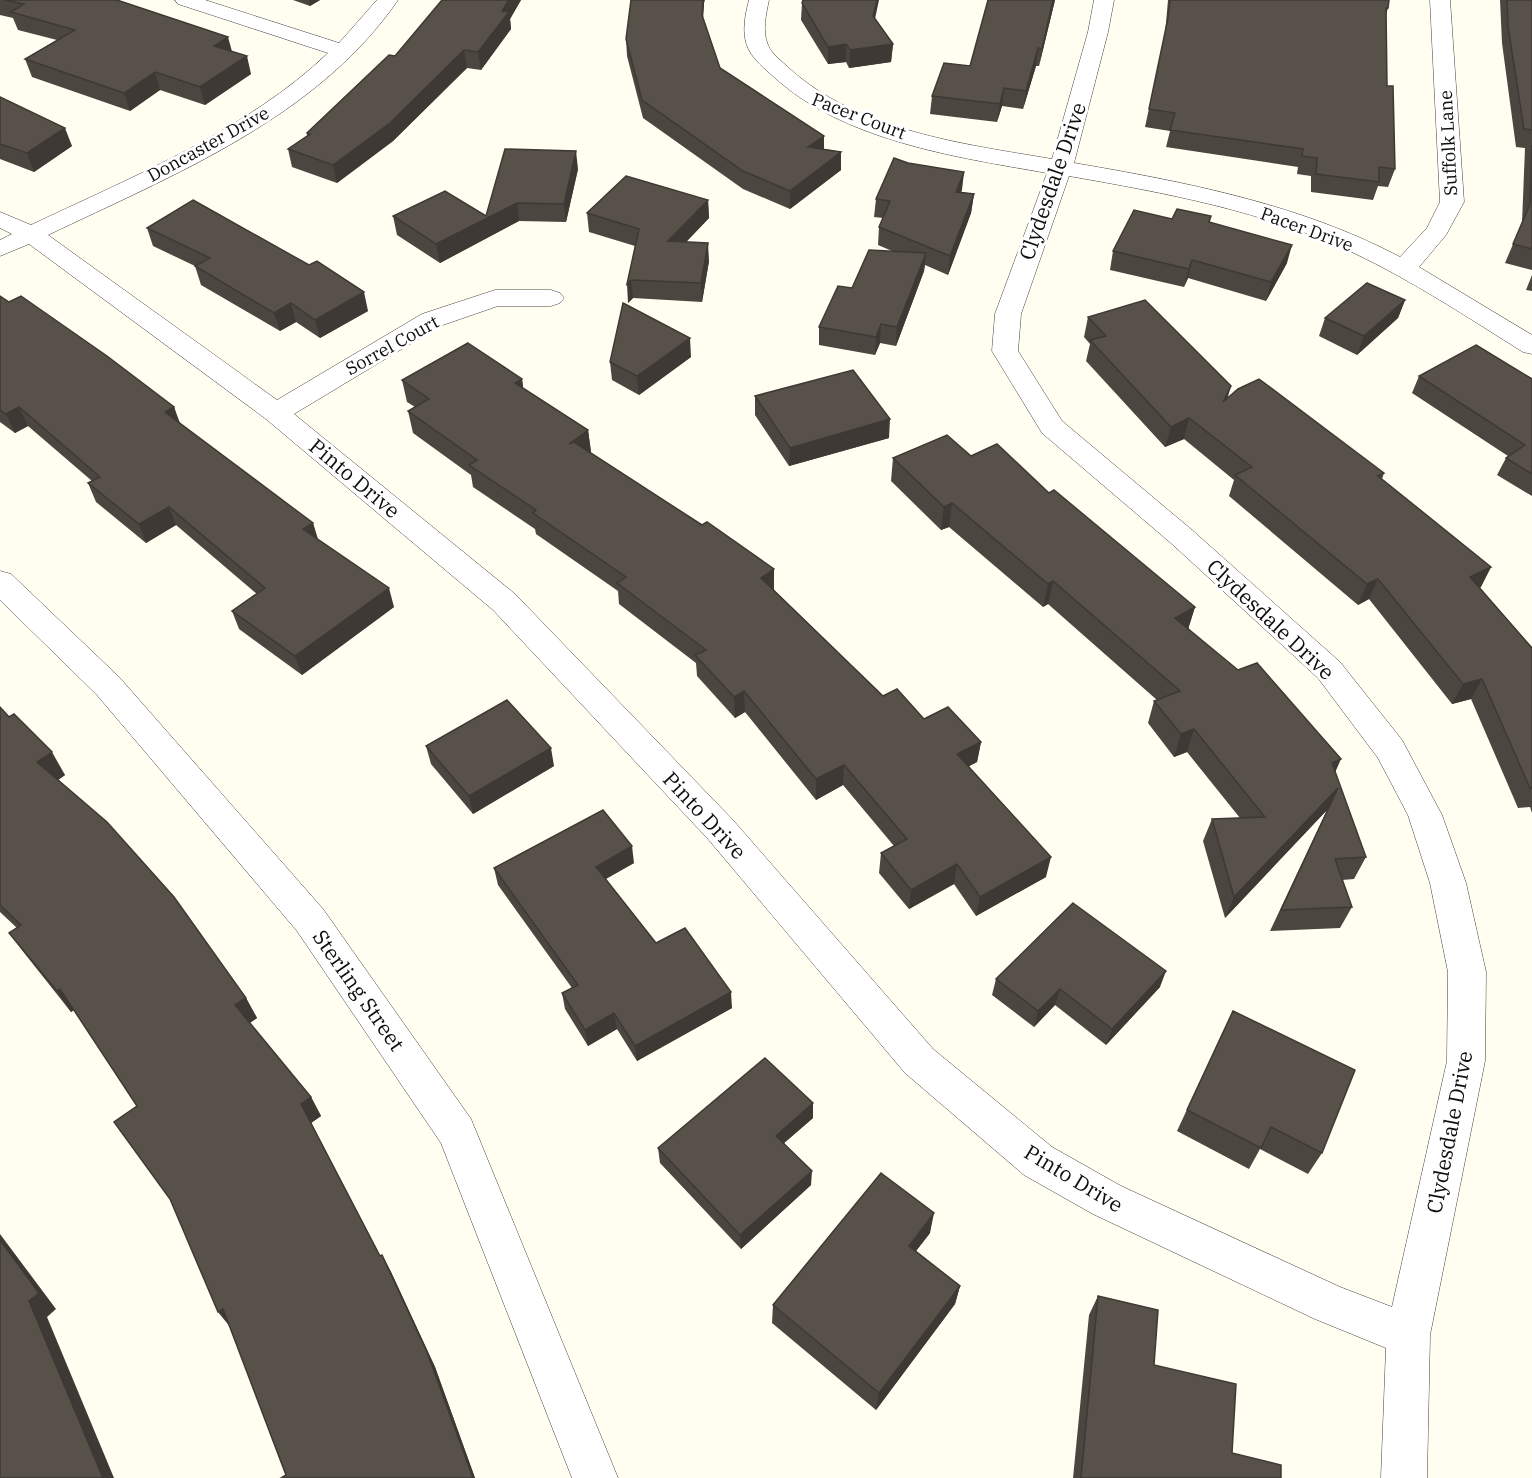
<svg xmlns="http://www.w3.org/2000/svg" width="1532" height="1478" font-family="'IBM Plex Serif',serif">
<style>
.lines{fill:none;stroke-linecap:round;stroke-linejoin:round}
.street-casing{stroke:#414141;stroke-width:1}
.street{fill:#fff;fill-rule:evenodd}
.wall{fill:#4c4640}
.shaded-wall{fill:#3e3934}
.building{fill:#58514a;stroke:#3e3934;stroke-width:1.5}
.labels{text-anchor:middle;dominant-baseline:central;stroke-width:6;stroke-linejoin:round;paint-order:stroke}
.far-street-label{font-size:18px;fill:#0e0e0e;stroke:#fff}
.street-label{font-size:21px;fill:#0e0e0e;stroke:#fff}
</style>
<rect width="100%" height="100%" fill="#fffef0"/>
<g class="lines">
<defs>
<g id="street">
<path d="M 175,0 L 205,0 L 339,43 L 377,0 L 398,0 C 317,118 173,175 48,235 L 277,400 L 422,314 L 495,290 L 551,290 L 560,293 L 564,298 L 560,303 L 551,306 L 498,306 L 440,326 L 294,414 L 515,594 L 732,819 L 933,1049 L 1052,1147 L 1121,1186 L 1340,1287 L 1392,1307 L 1447,1061 L 1448,972 L 1430,883 L 1408,815 L 1378,758 L 1318,678 L 1172,544 L 1042,433 L 992,351 L 995,314 L 1047,173 C 956,157 844,141 774,77 C 765,69 754,60 749,50 C 741,35 745,15 749,0 L 769,0 C 766,14 762,31 768,45 C 772,55 783,62 790,69 C 859,131 963,144 1052,159 L 1088,32 L 1094,0 L 1114,0 L 1108,32 L 1074,163 C 1185,182 1300,204 1400,257 L 1427,228 L 1440,202 L 1430,0 L 1450,0 L 1464,202 L 1446,235 L 1419,267 L 1532,335 L 1532,354 L 1523,352 C 1467,317 1413,281 1354,253 C 1264,211 1166,193 1069,176 L 1021,314 L 1018,351 L 1062,421 L 1192,530 L 1340,662 L 1402,740 L 1442,815 L 1466,883 L 1486,972 L 1485,1061 L 1430,1335 L 1427,1478 L 1381,1478 L 1386,1348 L 1315,1319 L 1093,1214 L 1024,1175 L 905,1073 L 708,839 L 493,610 L 266,419 L 29,244 L 0,256 L 0,240 L 12,234 L 0,228 L 0,212 L 31,225 C 130,178 248,130 328,53 L 178,4 Z"/>
<path d="M 0,571 L 11,574 L 119,677 L 323,909 L 471,1119 L 618,1478 L 572,1478 L 441,1143 L 297,931 L 97,695 L 0,600 Z"/>
</g>
</defs>
<!-- street casing -->
<use href="#street" class="street-casing"/>
<!-- street -->
<use href="#street" class="street"/>
</g>
<!-- wall -->
<g class="wall">
<path d="M 0,0 L 117,0 L 232,52 L 251,74 L 205,105 L 160,90 L 130,111 L 32,77 L 25,59 L 57,40 L 18,30 L 13,18 L 0,15 Z"/>
<path d="M 293,0 L 320,0 L 310,6 Z"/>
<path d="M 442,0 L 521,0 L 510,19 L 511,29 L 481,70 L 467,68 L 393,141 L 337,183 L 292,167 L 288,149 L 307,136 L 307,133 L 395,56 Z"/>
<path d="M 988,0 L 1055,0 L 1039,66 L 1036,66 L 1023,109 L 1002,106 L 997,122 L 930,114 L 932,96 L 970,66 Z"/>
<path d="M 1168,0 L 1389,0 L 1388,8 L 1386,15 L 1387,86 L 1395,169 L 1388,187 L 1378,186 L 1373,200 L 1311,192 L 1311,176 L 1297,174 L 1298,167 L 1166,147 L 1170,131 L 1145,127 L 1165,34 Z"/>
<path d="M 1500,0 L 1532,0 L 1532,270 L 1505,263 L 1522,223 L 1525,148 L 1516,147 L 1502,43 Z"/>
<path d="M 704,3 L 703,19 L 720,68 L 824,136 L 824,149 L 841,152 L 841,170 L 790,209 L 743,189 L 643,118 L 627,56 L 626,39 Z"/>
<path d="M 802,3 L 875,19 L 893,44 L 891,62 L 849,68 L 846,62 L 828,64 L 801,20 Z"/>
<path d="M 0,97 L 72,146 L 34,172 L 0,159 Z"/>
<path d="M 908,163 L 964,172 L 961,192 L 974,194 L 971,213 L 948,275 L 925,265 L 924,271 L 896,346 L 880,343 L 875,355 L 819,345 L 819,327 L 852,288 L 892,251 L 878,245 L 879,227 L 883,218 L 874,217 L 876,199 Z"/>
<path d="M 578,169 L 566,222 L 519,221 L 440,263 L 397,235 L 393,216 L 486,216 Z"/>
<path d="M 708,200 L 709,218 L 686,242 L 709,261 L 702,302 L 633,298 L 628,303 L 635,246 L 589,232 L 587,213 Z"/>
<path d="M 1172,219 L 1210,222 L 1287,263 L 1266,301 L 1188,278 L 1184,287 L 1110,270 L 1113,251 Z"/>
<path d="M 147,228 L 368,311 L 320,338 L 296,322 L 280,331 L 201,285 L 195,266 L 153,246 Z"/>
<path d="M 1532,275 L 1532,291 L 1526,290 Z"/>
<path d="M 0,296 L 9,302 L 174,407 L 179,423 L 313,523 L 318,539 L 394,607 L 302,675 L 239,629 L 232,611 L 257,594 L 176,525 L 146,543 L 96,502 L 88,483 L 92,481 L 28,426 L 15,433 L 0,422 Z"/>
<path d="M 1405,300 L 1398,318 L 1357,355 L 1319,336 L 1325,318 Z"/>
<path d="M 1088,317 L 1228,398 L 1384,473 L 1382,479 L 1491,567 L 1480,588 L 1532,648 L 1532,813 L 1530,807 L 1518,808 L 1471,699 L 1452,704 L 1369,599 L 1358,605 L 1229,496 L 1234,480 L 1184,439 L 1165,447 L 1086,361 L 1090,344 L 1084,337 Z"/>
<path d="M 691,357 L 639,395 L 612,380 L 610,362 Z"/>
<path d="M 1419,376 L 1532,379 L 1532,496 L 1497,475 L 1506,458 L 1508,456 L 1412,393 Z"/>
<path d="M 522,379 L 523,388 L 588,430 L 591,452 L 590,452 L 702,525 L 774,569 L 774,590 L 883,696 L 924,719 L 981,742 L 977,762 L 969,766 L 1046,877 L 976,916 L 954,884 L 909,909 L 879,873 L 881,853 L 894,846 L 843,785 L 816,800 L 745,712 L 735,718 L 697,676 L 696,663 L 619,604 L 618,591 L 536,534 L 535,529 L 473,487 L 471,475 L 413,433 L 408,411 L 415,407 L 407,402 L 402,380 Z"/>
<path d="M 755,396 L 889,438 L 789,466 L 755,415 Z"/>
<path d="M 971,456 L 1049,493 L 1195,607 L 1188,628 L 1335,772 L 1366,857 L 1354,879 L 1342,880 L 1352,907 L 1340,928 L 1270,931 L 1327,810 L 1225,918 L 1203,841 L 1212,819 L 1240,818 L 1187,752 L 1174,757 L 1148,723 L 1154,701 L 1157,700 L 1048,604 L 1043,607 L 949,527 L 941,530 L 891,481 L 893,458 Z"/>
<path d="M 0,707 L 65,775 L 58,780 L 246,998 L 257,1018 L 250,1023 L 311,1097 L 321,1116 L 311,1123 L 380,1256 L 382,1255 L 391,1272 L 435,1367 L 475,1478 L 281,1478 L 286,1475 L 229,1325 L 137,1106 L 74,1010 L 71,1012 L 25,954 L 9,933 L 17,928 L 0,912 Z"/>
<path d="M 426,746 L 554,766 L 473,814 L 431,764 Z"/>
<path d="M 634,863 L 606,879 L 656,943 L 732,1008 L 637,1061 L 617,1029 L 588,1046 L 565,1009 L 562,993 L 572,988 L 498,885 L 494,868 Z"/>
<path d="M 996,979 L 1160,987 L 1106,1045 L 1055,1005 L 1034,1027 L 992,995 Z"/>
<path d="M 1233,1011 L 1322,1153 L 1308,1174 L 1260,1149 L 1249,1169 L 1177,1131 Z"/>
<path d="M 813,1118 L 784,1143 L 811,1185 L 741,1249 L 660,1163 L 658,1148 Z"/>
<path d="M 930,1233 L 916,1251 L 960,1286 L 955,1304 L 876,1410 L 772,1323 L 773,1305 Z"/>
<path d="M 1098,1296 L 1154,1365 L 1232,1453 L 1281,1478 L 1073,1478 L 1089,1315 Z"/>
</g>
<!-- shaded-wall -->
<g class="shaded-wall">
<path d="M 309,0 L 320,0 L 310,6 Z"/>
<path d="M 509,0 L 521,0 L 510,19 L 511,29 L 481,70 L 478,52 Z"/>
<path d="M 703,0 L 705,0 L 704,3 L 702,32 L 702,15 Z"/>
<path d="M 877,0 L 879,0 L 872,33 L 873,16 Z"/>
<path d="M 1053,0 L 1055,0 L 1039,66 L 1042,49 Z"/>
<path d="M 228,37 L 233,55 L 214,46 Z"/>
<path d="M 846,44 L 846,62 L 828,64 L 828,47 Z"/>
<path d="M 893,44 L 891,62 L 849,68 L 850,50 Z"/>
<path d="M 1038,48 L 1036,66 L 1023,109 L 1026,91 Z"/>
<path d="M 464,50 L 467,68 L 393,141 L 337,183 L 333,165 Z"/>
<path d="M 247,56 L 251,74 L 205,105 L 200,87 Z"/>
<path d="M 155,72 L 160,90 L 130,111 L 124,93 Z"/>
<path d="M 1004,88 L 1002,106 L 997,122 L 1000,104 Z"/>
<path d="M 65,128 L 72,146 L 34,172 L 27,153 Z"/>
<path d="M 824,136 L 824,154 L 808,147 Z"/>
<path d="M 576,151 L 578,169 L 566,222 L 564,204 Z"/>
<path d="M 841,152 L 841,170 L 790,209 L 790,191 Z"/>
<path d="M 964,172 L 962,190 L 955,210 L 956,192 Z"/>
<path d="M 974,194 L 971,213 L 948,275 L 950,256 Z"/>
<path d="M 708,200 L 709,218 L 669,260 L 668,241 Z"/>
<path d="M 517,203 L 519,221 L 440,263 L 436,244 Z"/>
<path d="M 708,243 L 709,261 L 702,302 L 701,283 Z"/>
<path d="M 1292,245 L 1287,263 L 1266,301 L 1271,282 Z"/>
<path d="M 926,253 L 924,271 L 896,346 L 897,327 Z"/>
<path d="M 1192,260 L 1188,278 L 1184,287 L 1189,269 Z"/>
<path d="M 631,280 L 633,298 L 628,303 L 627,284 Z"/>
<path d="M 364,292 L 368,311 L 320,338 L 315,320 Z"/>
<path d="M 1405,300 L 1398,318 L 1357,355 L 1364,336 Z"/>
<path d="M 291,303 L 296,322 L 280,331 L 274,313 Z"/>
<path d="M 881,324 L 880,343 L 875,355 L 876,337 Z"/>
<path d="M 690,338 L 691,357 L 639,395 L 637,376 Z"/>
<path d="M 522,379 L 525,401 L 515,383 Z"/>
<path d="M 1231,386 L 1225,407 L 1223,402 Z"/>
<path d="M 19,407 L 28,426 L 15,433 L 6,414 Z"/>
<path d="M 174,407 L 181,426 L 165,412 Z"/>
<path d="M 1189,418 L 1184,439 L 1165,447 L 1171,427 Z"/>
<path d="M 890,419 L 889,438 L 789,466 L 790,448 Z"/>
<path d="M 588,430 L 591,452 L 572,466 L 569,444 Z"/>
<path d="M 952,503 L 949,527 L 941,530 L 944,507 Z"/>
<path d="M 169,507 L 176,525 L 146,543 L 139,524 Z"/>
<path d="M 313,523 L 318,542 L 303,529 Z"/>
<path d="M 1491,567 L 1481,587 L 1460,598 L 1470,577 Z"/>
<path d="M 774,569 L 774,590 L 761,599 L 761,578 Z"/>
<path d="M 1378,579 L 1369,599 L 1358,605 L 1367,584 Z"/>
<path d="M 1053,581 L 1048,604 L 1043,607 L 1048,584 Z"/>
<path d="M 389,588 L 394,607 L 302,675 L 295,656 Z"/>
<path d="M 1195,607 L 1188,630 L 1175,618 Z"/>
<path d="M 1482,679 L 1471,699 L 1452,704 L 1463,684 Z"/>
<path d="M 744,691 L 745,712 L 735,718 L 734,697 Z"/>
<path d="M 1194,729 L 1187,752 L 1174,757 L 1181,734 Z"/>
<path d="M 981,742 L 977,762 L 954,774 L 957,754 Z"/>
<path d="M 551,748 L 554,766 L 473,814 L 469,796 Z"/>
<path d="M 52,752 L 65,775 L 51,785 L 37,762 Z"/>
<path d="M 1341,759 L 1331,782 L 1332,763 Z"/>
<path d="M 844,765 L 843,785 L 816,800 L 816,779 Z"/>
<path d="M 1338,788 L 1327,810 L 1225,918 L 1234,897 Z"/>
<path d="M 632,846 L 634,863 L 598,883 L 596,867 Z"/>
<path d="M 1051,857 L 1046,877 L 976,916 L 980,897 Z"/>
<path d="M 957,864 L 954,884 L 909,909 L 911,890 Z"/>
<path d="M 1166,971 L 1160,987 L 1106,1045 L 1112,1029 Z"/>
<path d="M 60,989 L 75,1009 L 71,1012 L 57,991 Z"/>
<path d="M 1060,989 L 1055,1005 L 1034,1027 L 1038,1011 Z"/>
<path d="M 731,992 L 732,1008 L 637,1061 L 635,1046 Z"/>
<path d="M 246,998 L 257,1018 L 246,1025 L 235,1005 Z"/>
<path d="M 614,1013 L 617,1029 L 588,1046 L 585,1030 Z"/>
<path d="M 311,1097 L 321,1116 L 311,1123 L 301,1104 Z"/>
<path d="M 813,1103 L 813,1118 L 776,1150 L 776,1136 Z"/>
<path d="M 812,1171 L 811,1185 L 741,1249 L 740,1235 Z"/>
<path d="M 934,1213 L 930,1233 L 905,1265 L 909,1246 Z"/>
<path d="M 0,1234 L 56,1309 L 47,1317 L 114,1478 L 103,1478 L 0,1240 Z"/>
<path d="M 382,1255 L 391,1272 L 435,1367 L 475,1478 L 473,1478 Z"/>
<path d="M 960,1286 L 955,1304 L 876,1410 L 879,1393 Z"/>
<path d="M 223,1309 L 231,1328 L 218,1312 Z"/>
</g>
<!-- building -->
<g class="building">
<path d="M 4,0 L 117,0 L 228,37 L 214,46 L 247,56 L 200,87 L 155,72 L 124,93 L 25,59 L 75,30 L 11,12 L 24,4 Z"/>
<path d="M 442,0 L 509,0 L 502,11 L 509,12 L 478,52 L 464,50 L 390,123 L 333,165 L 288,149 L 310,134 L 307,133 L 389,55 L 395,56 Z"/>
<path d="M 631,0 L 703,0 L 702,15 L 720,68 L 824,136 L 808,147 L 841,152 L 790,191 L 743,171 L 642,100 L 626,39 Z"/>
<path d="M 803,0 L 877,0 L 873,16 L 893,44 L 850,50 L 846,44 L 828,47 L 802,3 Z"/>
<path d="M 988,0 L 1053,0 L 1042,49 L 1038,48 L 1026,91 L 1004,88 L 1000,104 L 932,96 L 944,63 L 970,66 Z"/>
<path d="M 1170,0 L 1389,0 L 1388,8 L 1386,8 L 1387,86 L 1393,86 L 1395,169 L 1379,167 L 1379,182 L 1316,174 L 1317,158 L 1302,156 L 1303,149 L 1170,130 L 1175,113 L 1149,109 L 1168,18 Z"/>
<path d="M 1507,0 L 1532,0 L 1532,130 L 1524,129 L 1508,26 Z"/>
<path d="M 0,97 L 65,128 L 27,153 L 0,144 Z"/>
<path d="M 1532,145 L 1532,249 L 1513,244 L 1530,204 Z"/>
<path d="M 505,149 L 576,151 L 564,204 L 517,203 L 436,244 L 393,216 L 445,191 L 486,216 Z"/>
<path d="M 894,158 L 908,163 L 964,172 L 956,192 L 974,194 L 950,256 L 879,227 L 890,201 L 876,199 Z"/>
<path d="M 626,176 L 708,200 L 668,241 L 708,243 L 701,283 L 631,280 L 627,284 L 639,229 L 587,213 Z"/>
<path d="M 193,200 L 309,265 L 317,261 L 364,292 L 315,320 L 291,303 L 274,313 L 195,266 L 210,258 L 147,228 Z"/>
<path d="M 1177,209 L 1211,216 L 1209,222 L 1292,245 L 1271,282 L 1192,260 L 1189,269 L 1113,251 L 1134,210 L 1172,219 Z"/>
<path d="M 869,250 L 926,253 L 897,327 L 881,324 L 876,337 L 819,327 L 838,286 L 852,288 Z"/>
<path d="M 1367,283 L 1405,300 L 1364,336 L 1325,318 Z"/>
<path d="M 0,296 L 9,302 L 21,296 L 107,356 L 174,407 L 165,412 L 313,523 L 303,529 L 389,588 L 295,656 L 232,611 L 265,588 L 169,507 L 139,524 L 88,483 L 100,477 L 19,407 L 6,414 L 0,410 Z"/>
<path d="M 1145,300 L 1231,386 L 1223,402 L 1238,389 L 1259,379 L 1384,473 L 1378,476 L 1491,567 L 1470,577 L 1532,648 L 1532,788 L 1530,788 L 1482,679 L 1463,684 L 1378,579 L 1367,584 L 1235,475 L 1252,467 L 1189,418 L 1171,427 L 1090,340 L 1106,336 L 1088,317 Z"/>
<path d="M 623,303 L 690,338 L 637,376 L 610,362 Z"/>
<path d="M 468,343 L 522,379 L 515,383 L 588,430 L 569,444 L 574,442 L 702,525 L 707,522 L 774,569 L 761,578 L 883,696 L 897,689 L 924,719 L 948,707 L 981,742 L 957,754 L 1051,857 L 980,897 L 957,864 L 911,890 L 881,853 L 907,839 L 844,765 L 816,779 L 744,691 L 734,697 L 695,655 L 706,650 L 617,583 L 626,577 L 533,513 L 536,510 L 469,465 L 477,460 L 408,411 L 429,399 L 402,380 Z"/>
<path d="M 1476,345 L 1532,379 L 1532,474 L 1506,458 L 1525,445 L 1419,376 Z"/>
<path d="M 853,370 L 890,419 L 790,448 L 755,396 Z"/>
<path d="M 947,435 L 971,456 L 997,444 L 1049,493 L 1054,490 L 1195,607 L 1175,618 L 1238,670 L 1257,663 L 1341,759 L 1332,763 L 1366,857 L 1335,859 L 1352,907 L 1281,910 L 1338,788 L 1234,897 L 1212,819 L 1265,817 L 1194,729 L 1181,734 L 1154,701 L 1180,691 L 1053,581 L 1048,584 L 952,503 L 944,507 L 893,458 Z"/>
<path d="M 507,700 L 551,748 L 469,796 L 426,746 Z"/>
<path d="M 0,707 L 9,717 L 14,714 L 52,752 L 37,762 L 107,822 L 174,897 L 246,998 L 235,1005 L 311,1097 L 301,1104 L 380,1256 L 382,1255 L 427,1352 L 473,1478 L 281,1478 L 286,1475 L 223,1309 L 218,1312 L 170,1199 L 114,1122 L 137,1106 L 60,989 L 57,991 L 9,933 L 21,925 L 0,905 Z"/>
<path d="M 603,810 L 632,846 L 596,867 L 656,943 L 685,928 L 731,992 L 635,1046 L 614,1013 L 585,1030 L 562,993 L 578,985 L 494,868 Z"/>
<path d="M 1073,903 L 1166,971 L 1112,1029 L 1060,989 L 1038,1011 L 996,979 Z"/>
<path d="M 1233,1011 L 1355,1070 L 1322,1153 L 1271,1127 L 1261,1148 L 1187,1110 Z"/>
<path d="M 765,1058 L 813,1103 L 776,1136 L 812,1171 L 740,1235 L 658,1148 Z"/>
<path d="M 881,1173 L 934,1213 L 909,1246 L 960,1286 L 879,1393 L 773,1305 Z"/>
<path d="M 0,1240 L 39,1293 L 29,1301 L 103,1478 L 0,1478 Z"/>
<path d="M 1098,1296 L 1158,1310 L 1154,1365 L 1236,1384 L 1232,1453 L 1281,1465 L 1281,1478 L 1081,1478 Z"/>
</g>
<g class="labels">
<!-- far-street labels -->
<g class="far-street-label">
<text transform="translate(859 116) rotate(21)">Pacer Court</text>
<text transform="translate(1448 143) rotate(-93)">Suffolk Lane</text>
<text transform="translate(208 144) rotate(-29)">Doncaster Drive</text>
<text transform="translate(1307 229) rotate(20)">Pacer Drive</text>
<text transform="translate(392 345) rotate(-29)">Sorrel Court</text>
</g>
<!-- street labels -->
<g class="street-label">
<text transform="translate(1052 181) rotate(-71)">Clydesdale Drive</text>
<text transform="translate(355 478) rotate(40)">Pinto Drive</text>
<text transform="translate(1271 619) rotate(43)">Clydesdale Drive</text>
<text transform="translate(705 815) rotate(47)">Pinto Drive</text>
<text transform="translate(359 990) rotate(55)">Sterling Street</text>
<text transform="translate(1449 1132) rotate(-79)">Clydesdale Drive</text>
<text transform="translate(1074 1178) rotate(31)">Pinto Drive</text>
</g>
</g>
</svg>
